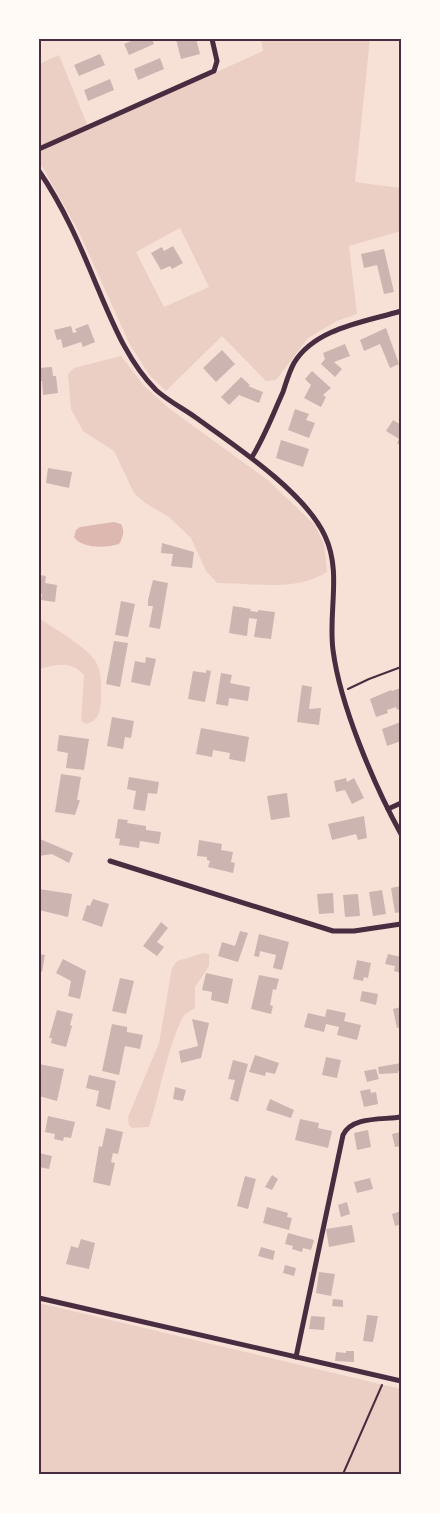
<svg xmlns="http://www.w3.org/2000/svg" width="440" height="1513" font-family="Manrope,sans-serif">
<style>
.green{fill:#ebcfc5;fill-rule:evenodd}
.water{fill:#dcb8b0}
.building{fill:#ccb4b1}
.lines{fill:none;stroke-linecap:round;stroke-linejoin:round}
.path{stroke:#4a2c40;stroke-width:2}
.minor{stroke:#4a2c40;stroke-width:5}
.neatline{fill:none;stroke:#4a2c40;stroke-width:2}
</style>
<rect width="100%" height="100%" fill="#f7e1d7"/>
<!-- green -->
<g class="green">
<path d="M 261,39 L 370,39 L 355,182 L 401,188 L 401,231 L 349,246 L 357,314 L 337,321 L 308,338 L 276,380 L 266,381 L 222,336 L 166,391 L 150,376 L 129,343 L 79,232 L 39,161 L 39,64 L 59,55 L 89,129 L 263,51 ZM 180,228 L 209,287 L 164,307 L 136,252 Z"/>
<path d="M 121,356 L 145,387 L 170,409 L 269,481 L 315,525 L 324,544 L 327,572 C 296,592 253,583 217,583 L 206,571 L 191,538 L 169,517 L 145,503 L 134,493 L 114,451 L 83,431 L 71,409 L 68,374 L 74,368 Z"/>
<path d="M 39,618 C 54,629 90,648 97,664 C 102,675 101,688 101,699 C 100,712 100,719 87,724 L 81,721 L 84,675 C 70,660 57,665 39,669 Z"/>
<path d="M 204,953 L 209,954 L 209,966 L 195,987 L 195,1008 C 191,1011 185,1013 183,1017 C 168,1045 159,1096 149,1127 L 132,1128 L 129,1125 L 128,1117 L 159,1043 L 172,968 L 177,961 Z"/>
<path d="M 39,1303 L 401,1389 L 401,1474 L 39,1474 Z"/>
</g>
<!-- water -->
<path class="water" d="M 114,522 L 121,524 C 125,531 123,537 119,544 C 107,548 82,549 74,537 L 76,530 L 80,527 Z"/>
<!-- building -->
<g class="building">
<path d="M 136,39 L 152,39 L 154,44 L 129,55 L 124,44 Z"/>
<path d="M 176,39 L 196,39 L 200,54 L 181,59 Z"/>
<path d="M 100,54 L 105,65 L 79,76 L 74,65 Z"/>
<path d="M 160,58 L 164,69 L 138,80 L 134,69 Z"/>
<path d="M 110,79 L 114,90 L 88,101 L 84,90 Z"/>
<path d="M 173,246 L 183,263 L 172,269 L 170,266 L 161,270 L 151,253 L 162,247 L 164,251 Z"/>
<path d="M 384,249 L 394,292 L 384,294 L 377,265 L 364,268 L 361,254 Z"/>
<path d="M 88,324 L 95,342 L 83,347 L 81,342 L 63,348 L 61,339 L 57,340 L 54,330 L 71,326 L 73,333 L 77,332 L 75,329 Z"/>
<path d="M 386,328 L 399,364 L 390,368 L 380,344 L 364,351 L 360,340 Z"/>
<path d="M 345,344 L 350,356 L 334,362 L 342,369 L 335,377 L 321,364 L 325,359 L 323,353 Z"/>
<path d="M 222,350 L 235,364 L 216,382 L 203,368 Z"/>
<path d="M 52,367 L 53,376 L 56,376 L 58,393 L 43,395 L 42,381 L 39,381 L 39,368 Z"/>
<path d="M 312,371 L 331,388 L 323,395 L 326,397 L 321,407 L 304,398 L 311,385 L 305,379 Z"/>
<path d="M 241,377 L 250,385 L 248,386 L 263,392 L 259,403 L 239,395 L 229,405 L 221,397 Z"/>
<path d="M 295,409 L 309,414 L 306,420 L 315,423 L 309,438 L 288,430 Z"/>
<path d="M 393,420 L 401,425 L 401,446 L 397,443 L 399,439 L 386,431 Z"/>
<path d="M 281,440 L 309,449 L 303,467 L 276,458 Z"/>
<path d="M 48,468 L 72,472 L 69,488 L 46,483 Z"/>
<path d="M 162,543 L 194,552 L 192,568 L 171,566 L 173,554 L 161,553 Z"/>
<path d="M 39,575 L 46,576 L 45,583 L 57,585 L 55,602 L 41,600 L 42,594 L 39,593 Z"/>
<path d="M 153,580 L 168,583 L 160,629 L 149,627 L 153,606 L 148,606 L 148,600 Z"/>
<path d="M 121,601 L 135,604 L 128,637 L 115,635 Z"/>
<path d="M 233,606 L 251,609 L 250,611 L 258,612 L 258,610 L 275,612 L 271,639 L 254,637 L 257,619 L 249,618 L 247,636 L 229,633 Z"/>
<path d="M 114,641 L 128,643 L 120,687 L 106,684 Z"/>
<path d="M 146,657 L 156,659 L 150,686 L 131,682 L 135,661 L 145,663 Z"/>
<path d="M 206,670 L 211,671 L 205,702 L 188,699 L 193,671 L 206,673 Z"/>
<path d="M 221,673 L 232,675 L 230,683 L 250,687 L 248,701 L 229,698 L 228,706 L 216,704 Z"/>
<path d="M 302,685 L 312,687 L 309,709 L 321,708 L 319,725 L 297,722 Z"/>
<path d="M 401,688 L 401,708 L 397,710 L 396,707 L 387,710 L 388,713 L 376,717 L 370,699 L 391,690 L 392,691 Z"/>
<path d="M 112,717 L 134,721 L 131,738 L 125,737 L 123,749 L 107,746 Z"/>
<path d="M 401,722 L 401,741 L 387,746 L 382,729 Z"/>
<path d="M 201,728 L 249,737 L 245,762 L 229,759 L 230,753 L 213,750 L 212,757 L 196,754 Z"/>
<path d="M 59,735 L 89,739 L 84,770 L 66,768 L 68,753 L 57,751 Z"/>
<path d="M 61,774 L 81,777 L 77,800 L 80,800 L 75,815 L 55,812 Z"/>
<path d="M 129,777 L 159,782 L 157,794 L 148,793 L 145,811 L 133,809 L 136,791 L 127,789 Z"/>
<path d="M 346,778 L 347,782 L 354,778 L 364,798 L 352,804 L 345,790 L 336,792 L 334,781 Z"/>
<path d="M 287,793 L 290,817 L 271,820 L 267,796 Z"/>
<path d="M 364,816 L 367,838 L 358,840 L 356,834 L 332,840 L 328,824 Z"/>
<path d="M 118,819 L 128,820 L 127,823 L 146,826 L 146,830 L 161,832 L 159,844 L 140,841 L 139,848 L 119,845 L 120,839 L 115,838 Z"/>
<path d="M 40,839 L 73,853 L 69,863 L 52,854 L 39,856 Z"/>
<path d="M 199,840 L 222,844 L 221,850 L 233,852 L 231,862 L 235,863 L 233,873 L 208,867 L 210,861 L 207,860 L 207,857 L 197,856 Z"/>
<path d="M 401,886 L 401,912 L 395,913 L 391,888 Z"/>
<path d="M 39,889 L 72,894 L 68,917 L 39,910 Z"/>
<path d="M 382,890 L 386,914 L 373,916 L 369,892 Z"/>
<path d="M 333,893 L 334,913 L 319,914 L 317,894 Z"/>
<path d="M 358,894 L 360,916 L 345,917 L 343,895 Z"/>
<path d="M 93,899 L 109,904 L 102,927 L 82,920 L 87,905 L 90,906 Z"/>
<path d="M 161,922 L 168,928 L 157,942 L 164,947 L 157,956 L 143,946 Z"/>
<path d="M 240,931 L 248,933 L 238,962 L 218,956 L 222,942 L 235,946 Z"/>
<path d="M 259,934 L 289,942 L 282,970 L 273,968 L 276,955 L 260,951 L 259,957 L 254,956 Z"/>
<path d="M 39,954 L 45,955 L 42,972 L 39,971 Z"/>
<path d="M 388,954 L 401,957 L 401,973 L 394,971 L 395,966 L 385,964 Z"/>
<path d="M 63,959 L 86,971 L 80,999 L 68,996 L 71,981 L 56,973 Z"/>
<path d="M 357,960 L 371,963 L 368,978 L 364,977 L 363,981 L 353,979 Z"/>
<path d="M 206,973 L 233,979 L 228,1004 L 211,1000 L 212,992 L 202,990 Z"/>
<path d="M 259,975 L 279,979 L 276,990 L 273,989 L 270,1005 L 273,1006 L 271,1014 L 251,1009 Z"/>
<path d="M 120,978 L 134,981 L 126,1014 L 112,1011 Z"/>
<path d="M 362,991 L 378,994 L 376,1005 L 360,1001 Z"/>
<path d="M 401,1007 L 401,1027 L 397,1028 L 393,1009 Z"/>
<path d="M 327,1009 L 346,1013 L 344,1021 L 361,1025 L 357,1040 L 337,1035 L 339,1027 L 326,1024 L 324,1032 L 304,1027 L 308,1013 L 325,1017 Z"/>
<path d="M 57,1010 L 73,1014 L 70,1025 L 72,1026 L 66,1047 L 51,1043 L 52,1038 L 49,1038 Z"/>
<path d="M 192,1019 L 209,1023 L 201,1058 L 181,1063 L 179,1051 L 198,1046 Z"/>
<path d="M 112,1024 L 127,1027 L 127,1032 L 143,1035 L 140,1049 L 125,1046 L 119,1075 L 102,1071 Z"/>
<path d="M 255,1055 L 279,1063 L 275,1074 L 266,1072 L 265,1076 L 249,1072 Z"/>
<path d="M 326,1057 L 341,1060 L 337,1078 L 322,1075 Z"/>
<path d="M 233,1060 L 248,1064 L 238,1102 L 230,1099 L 235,1080 L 228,1079 Z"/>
<path d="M 401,1063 L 401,1070 L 398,1071 L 398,1073 L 379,1074 L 378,1067 Z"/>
<path d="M 39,1064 L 64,1069 L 57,1101 L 39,1096 Z"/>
<path d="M 376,1069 L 379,1079 L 367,1082 L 364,1071 Z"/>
<path d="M 89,1075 L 116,1081 L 110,1110 L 96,1106 L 99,1091 L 86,1088 Z"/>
<path d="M 175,1087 L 186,1090 L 183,1101 L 173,1099 Z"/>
<path d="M 370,1089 L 371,1093 L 376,1092 L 378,1104 L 364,1107 L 360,1091 Z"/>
<path d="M 270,1099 L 294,1110 L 291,1118 L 266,1110 Z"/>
<path d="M 48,1116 L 75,1122 L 71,1138 L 64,1137 L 63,1141 L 54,1139 L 55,1134 L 45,1132 Z"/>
<path d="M 300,1119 L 319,1123 L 318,1128 L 332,1131 L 328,1148 L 295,1140 Z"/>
<path d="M 106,1128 L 123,1132 L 118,1154 L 113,1153 L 111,1162 L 115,1163 L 110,1186 L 93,1182 L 99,1146 L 102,1147 Z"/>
<path d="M 368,1130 L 371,1147 L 357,1150 L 354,1133 Z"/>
<path d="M 401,1132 L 401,1146 L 395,1147 L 392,1134 Z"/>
<path d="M 39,1153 L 52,1156 L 49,1169 L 39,1167 Z"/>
<path d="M 272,1175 L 278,1179 L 272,1190 L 265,1187 Z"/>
<path d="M 245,1176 L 256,1179 L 248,1209 L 237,1206 Z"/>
<path d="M 370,1178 L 373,1189 L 357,1193 L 354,1182 Z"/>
<path d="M 347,1202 L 350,1214 L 341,1217 L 338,1205 Z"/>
<path d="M 267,1207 L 288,1213 L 287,1217 L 292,1218 L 289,1230 L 263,1223 Z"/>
<path d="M 401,1211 L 401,1224 L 395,1226 L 392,1214 Z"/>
<path d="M 352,1225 L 355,1242 L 329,1247 L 326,1229 Z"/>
<path d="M 288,1233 L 314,1240 L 311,1250 L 303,1248 L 302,1252 L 292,1249 L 293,1246 L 285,1244 Z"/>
<path d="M 81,1239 L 95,1243 L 89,1269 L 66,1264 L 71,1246 L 78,1248 Z"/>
<path d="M 261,1247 L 275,1251 L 273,1260 L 258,1256 Z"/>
<path d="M 285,1265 L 296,1268 L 294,1276 L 283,1273 Z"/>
<path d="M 319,1272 L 335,1274 L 331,1296 L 316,1293 Z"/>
<path d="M 333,1299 L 343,1300 L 343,1307 L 332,1306 Z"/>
<path d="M 367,1315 L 378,1316 L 373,1342 L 363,1341 Z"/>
<path d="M 311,1316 L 325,1317 L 324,1330 L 309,1329 Z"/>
<path d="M 346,1351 L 354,1351 L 354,1362 L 335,1361 L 336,1352 L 346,1353 Z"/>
</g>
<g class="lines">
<!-- path -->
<g class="path">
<path d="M 348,689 L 369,679 L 401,667"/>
<path d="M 343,1474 L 382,1385"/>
</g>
<!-- minor -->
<g class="minor">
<path d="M 39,149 L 214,71 L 217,61 L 212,39"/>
<path d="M 39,171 C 63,206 80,245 96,284 C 112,321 127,361 156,390 C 167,400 182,408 195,417 C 234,445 305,492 325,536 C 342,572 328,612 333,650 C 340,705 374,785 401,834"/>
<path d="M 252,457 C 265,436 273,414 283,392 C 286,383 289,372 294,363 C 315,328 365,322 401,311"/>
<path d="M 388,809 L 401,803"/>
<path d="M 110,861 L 333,931 L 354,931 L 401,924"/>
<path d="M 39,1298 L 401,1381"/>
<path d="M 296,1357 L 343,1135 C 352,1116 383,1120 401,1117"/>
</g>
</g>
<!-- border -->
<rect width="440" height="1513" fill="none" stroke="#fffaf5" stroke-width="80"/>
<rect x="40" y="40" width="360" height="1433" class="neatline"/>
</svg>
